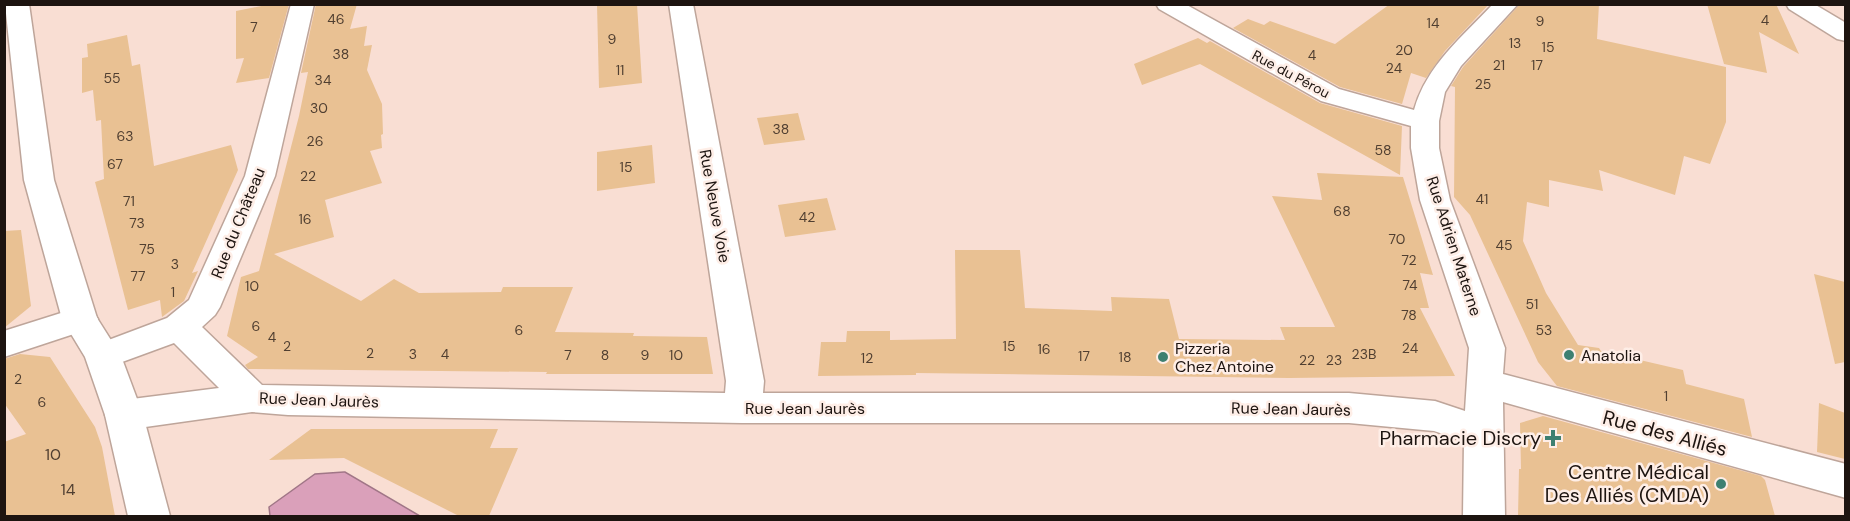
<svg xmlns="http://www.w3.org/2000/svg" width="1850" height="521" font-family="'DM Sans',sans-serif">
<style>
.water{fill:#daa0ba;stroke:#a17687;stroke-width:1.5}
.building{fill:#e9c193}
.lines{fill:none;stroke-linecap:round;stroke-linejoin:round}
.street-casing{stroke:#bea59a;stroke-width:3}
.secondary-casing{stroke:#bea59a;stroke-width:3}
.street{fill:#fff;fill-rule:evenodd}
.secondary{fill:#fff;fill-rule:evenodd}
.poi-dot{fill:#3e8071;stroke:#feeee7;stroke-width:2}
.labels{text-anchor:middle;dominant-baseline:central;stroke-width:5;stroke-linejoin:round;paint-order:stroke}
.number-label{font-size:14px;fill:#503f31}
.far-street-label{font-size:14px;fill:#1d1410;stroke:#feeee7}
.street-label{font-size:16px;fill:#1d1410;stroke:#feeee7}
.poi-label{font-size:16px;fill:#1d1410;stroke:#feeee7;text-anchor:start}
.near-number-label{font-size:16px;fill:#503f31}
.near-street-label{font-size:20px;fill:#1d1410;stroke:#feeee7}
.near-poi-label{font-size:20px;fill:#1d1410;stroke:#feeee7;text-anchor:end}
</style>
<rect width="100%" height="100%" fill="#f9ded3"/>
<!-- water -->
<path class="water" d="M 344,472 L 345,472 L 420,516 L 270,516 L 269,507 L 315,474 Z"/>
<!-- building -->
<g class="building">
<path d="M 271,4 L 289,4 L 269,78 L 236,83 L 244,58 L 236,59 L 236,11 Z"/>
<path d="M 316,4 L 357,4 L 350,29 L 367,26 L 364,46 L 372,45 L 367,70 L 382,104 L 383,134 L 381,135 L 382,148 L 370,151 L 382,183 L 325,200 L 334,237 L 274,254 L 361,301 L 394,279 L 419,293 L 501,292 L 503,287 L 573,287 L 555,332 L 634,333 L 633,336 L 707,337 L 713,374 L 546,374 L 547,372 L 248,369 L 245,365 L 258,357 L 227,336 L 241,277 L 259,271 L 299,116 L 308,72 L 301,73 Z"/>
<path d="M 597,4 L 637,4 L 642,83 L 599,88 Z"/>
<path d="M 1390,4 L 1489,4 L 1445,51 L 1426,78 L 1411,73 L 1402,104 L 1340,87 L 1233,28 L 1248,19 L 1264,25 L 1270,21 L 1335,44 Z"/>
<path d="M 1520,4 L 1599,4 L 1597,39 L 1726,67 L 1726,122 L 1710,164 L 1684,156 L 1675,195 L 1599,170 L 1603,191 L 1549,180 L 1549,207 L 1527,202 L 1523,241 L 1546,293 L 1578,345 L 1599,348 L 1601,351 L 1683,370 L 1686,384 L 1744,399 L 1752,437 L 1557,386 L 1538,362 L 1470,215 L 1454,197 L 1455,87 L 1451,86 L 1463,67 Z"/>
<path d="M 1707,4 L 1776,4 L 1799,54 L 1759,32 L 1767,73 L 1724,64 Z"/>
<path d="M 127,35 L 132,66 L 140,64 L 154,166 L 231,145 L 238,170 L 192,273 L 198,271 L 184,301 L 162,317 L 160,300 L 128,310 L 95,182 L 104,179 L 101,120 L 96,121 L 93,90 L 82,93 L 82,58 L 88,57 L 87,44 Z"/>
<path d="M 1198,38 L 1207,43 L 1210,41 L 1320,103 L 1402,126 L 1400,175 L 1200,64 L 1142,85 L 1134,64 Z"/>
<path d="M 798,113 L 805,140 L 764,145 L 757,118 Z"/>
<path d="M 652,145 L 655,183 L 597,191 L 597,152 Z"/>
<path d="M 1317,173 L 1403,177 L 1433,275 L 1420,273 L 1429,308 L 1420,308 L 1455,376 L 1289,378 L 916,373 L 916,375 L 818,376 L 821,342 L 846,342 L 847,331 L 890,331 L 890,340 L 956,339 L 955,250 L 1020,250 L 1025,308 L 1112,311 L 1111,297 L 1169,299 L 1179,339 L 1285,340 L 1280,327 L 1335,327 L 1272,196 L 1322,200 Z"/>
<path d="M 827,198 L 836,230 L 785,237 L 778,205 Z"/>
<path d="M 21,230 L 31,306 L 4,328 L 4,231 Z"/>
<path d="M 1814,274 L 1845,282 L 1845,362 L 1835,364 Z"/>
<path d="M 20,354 L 50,357 L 95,427 L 102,447 L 115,516 L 4,516 L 4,442 L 26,434 L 4,403 L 4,359 Z"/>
<path d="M 1819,403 L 1845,413 L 1845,459 L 1817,452 Z"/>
<path d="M 1543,416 L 1761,476 L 1765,480 L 1775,516 L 1518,516 L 1519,469 L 1521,469 L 1520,423 Z"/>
<path d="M 311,429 L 498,429 L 490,448 L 518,448 L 489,516 L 459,516 L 344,458 L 269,460 Z"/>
</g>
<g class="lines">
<defs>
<g id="street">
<path d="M 291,4 L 314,4 L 275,176 L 220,307 L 215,315 L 202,327 L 262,385 L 725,393 L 726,381 L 669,4 L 693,4 L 764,381 L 763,393 L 1349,393 L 1435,401 L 1465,411 L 1469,348 L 1420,200 L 1411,148 L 1411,126 L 1321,101 L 1159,9 L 1156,4 L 1185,4 L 1339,89 L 1414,110 C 1426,66 1463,36 1493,4 L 1518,4 L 1461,66 L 1445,92 L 1439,121 L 1439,148 L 1450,200 L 1505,348 L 1503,374 L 1846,464 L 1846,498 L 1503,402 L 1505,516 L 1463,516 L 1464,441 L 1434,431 L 1349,423 L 742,423 L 288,415 L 252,412 L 124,430 L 110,425 L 105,415 L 110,405 L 124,400 L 219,388 L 174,343 L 103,369 L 90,365 L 85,356 L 90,347 L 167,318 L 189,300 L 245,176 Z"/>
<path d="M 1786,4 L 1814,4 L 1846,23 L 1846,41 L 1837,39 L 1789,9 Z"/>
<path d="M 80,307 L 92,310 L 98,319 L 92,328 L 4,357 L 4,331 Z"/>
</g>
<path id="secondary" d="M 5,4 L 29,4 L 54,180 L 97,318 L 121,356 L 143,415 L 170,516 L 128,516 L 105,415 L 85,357 L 62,319 L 24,180 Z"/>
</defs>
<!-- street casing -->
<use href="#street" class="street-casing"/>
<!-- secondary casing -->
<use href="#secondary" class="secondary-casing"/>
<!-- street -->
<use href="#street" class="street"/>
<!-- secondary -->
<use href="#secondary" class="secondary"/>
</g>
<!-- markers -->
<g class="poi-dot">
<circle cx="1569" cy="355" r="6"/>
<circle cx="1163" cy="357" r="6"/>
<path d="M1550 429h6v6h6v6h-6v6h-6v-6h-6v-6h6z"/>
<circle cx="1721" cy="484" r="6"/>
</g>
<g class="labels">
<!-- number labels -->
<g class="number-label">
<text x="336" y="19">46</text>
<text x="1765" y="20">4</text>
<text x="1540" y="21">9</text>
<text x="1433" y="23">14</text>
<text x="254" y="27">7</text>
<text x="612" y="39">9</text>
<text x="1515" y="43">13</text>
<text x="1548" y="47">15</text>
<text x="1404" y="50">20</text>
<text x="341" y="54">38</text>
<text x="1312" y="55">4</text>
<text x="1499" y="65">21</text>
<text x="1537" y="65">17</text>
<text x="1394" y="68">24</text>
<text x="620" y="70">11</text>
<text x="112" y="78">55</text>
<text x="323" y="80">34</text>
<text x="1483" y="84">25</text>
<text x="319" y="108">30</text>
<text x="781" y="129">38</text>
<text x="125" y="136">63</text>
<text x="315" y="141">26</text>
<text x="1383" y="150">58</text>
<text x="115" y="164">67</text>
<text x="626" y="167">15</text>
<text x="308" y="176">22</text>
<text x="1482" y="199">41</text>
<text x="129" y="201">71</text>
<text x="1342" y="211">68</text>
<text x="807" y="217">42</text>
<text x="305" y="219">16</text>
<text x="137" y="223">73</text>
<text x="1397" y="239">70</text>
<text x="1504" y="245">45</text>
<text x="147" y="249">75</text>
<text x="1409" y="260">72</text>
<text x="175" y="264">3</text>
<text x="138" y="276">77</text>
<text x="1410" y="285">74</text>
<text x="252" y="286">10</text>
<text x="173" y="292">1</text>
<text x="1532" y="304">51</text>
<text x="1409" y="315">78</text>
<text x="256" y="326">6</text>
<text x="519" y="330">6</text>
<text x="1544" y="330">53</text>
<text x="272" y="337">4</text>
<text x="287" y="346">2</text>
<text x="1009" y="346">15</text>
<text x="1410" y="348">24</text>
<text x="1044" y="349">16</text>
<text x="370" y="353">2</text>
<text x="413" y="354">3</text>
<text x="445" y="354">4</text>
<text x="1364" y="354">23B</text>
<text x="568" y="355">7</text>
<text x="605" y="355">8</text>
<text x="645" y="355">9</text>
<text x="676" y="355">10</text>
<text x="1084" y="356">17</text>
<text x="1125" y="357">18</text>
<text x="867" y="358">12</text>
<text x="1307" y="360">22</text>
<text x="1334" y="360">23</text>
<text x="18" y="379">2</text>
<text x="1666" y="396">1</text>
<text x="42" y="402">6</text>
</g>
<!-- far-street labels -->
<g class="far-street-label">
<text transform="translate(1291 74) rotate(28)">Rue du Pérou</text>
</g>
<!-- street labels -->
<g class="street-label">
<text transform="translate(715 206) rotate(80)">Rue Neuve Voie</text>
<text transform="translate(238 223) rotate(-68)">Rue du Château</text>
<text transform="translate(1454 246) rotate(72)">Rue Adrien Materne</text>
<text transform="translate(319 400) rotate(2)">Rue Jean Jaurès</text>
<text x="805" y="408">Rue Jean Jaurès</text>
<text transform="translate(1291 409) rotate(1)">Rue Jean Jaurès</text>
</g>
<!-- poi labels -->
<g class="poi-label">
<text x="1175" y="348">Pizzeria<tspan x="1175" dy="18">Chez Antoine</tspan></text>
<text x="1581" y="355">Anatolia</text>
</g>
<!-- near-number labels -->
<g class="near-number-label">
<text x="53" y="454">10</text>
<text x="68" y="489">14</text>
</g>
<!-- near-street labels -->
<g class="near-street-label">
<text transform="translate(1665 433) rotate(15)">Rue des Alliés</text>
</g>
<!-- near-poi labels -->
<g class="near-poi-label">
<text x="1541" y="438">Pharmacie Discry</text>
<text x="1709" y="472">Centre Médical<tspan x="1709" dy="23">Des Alliés (CMDA)</tspan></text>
</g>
</g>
<!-- border -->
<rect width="1850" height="521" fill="none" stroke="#1d1410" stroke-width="12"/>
</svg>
